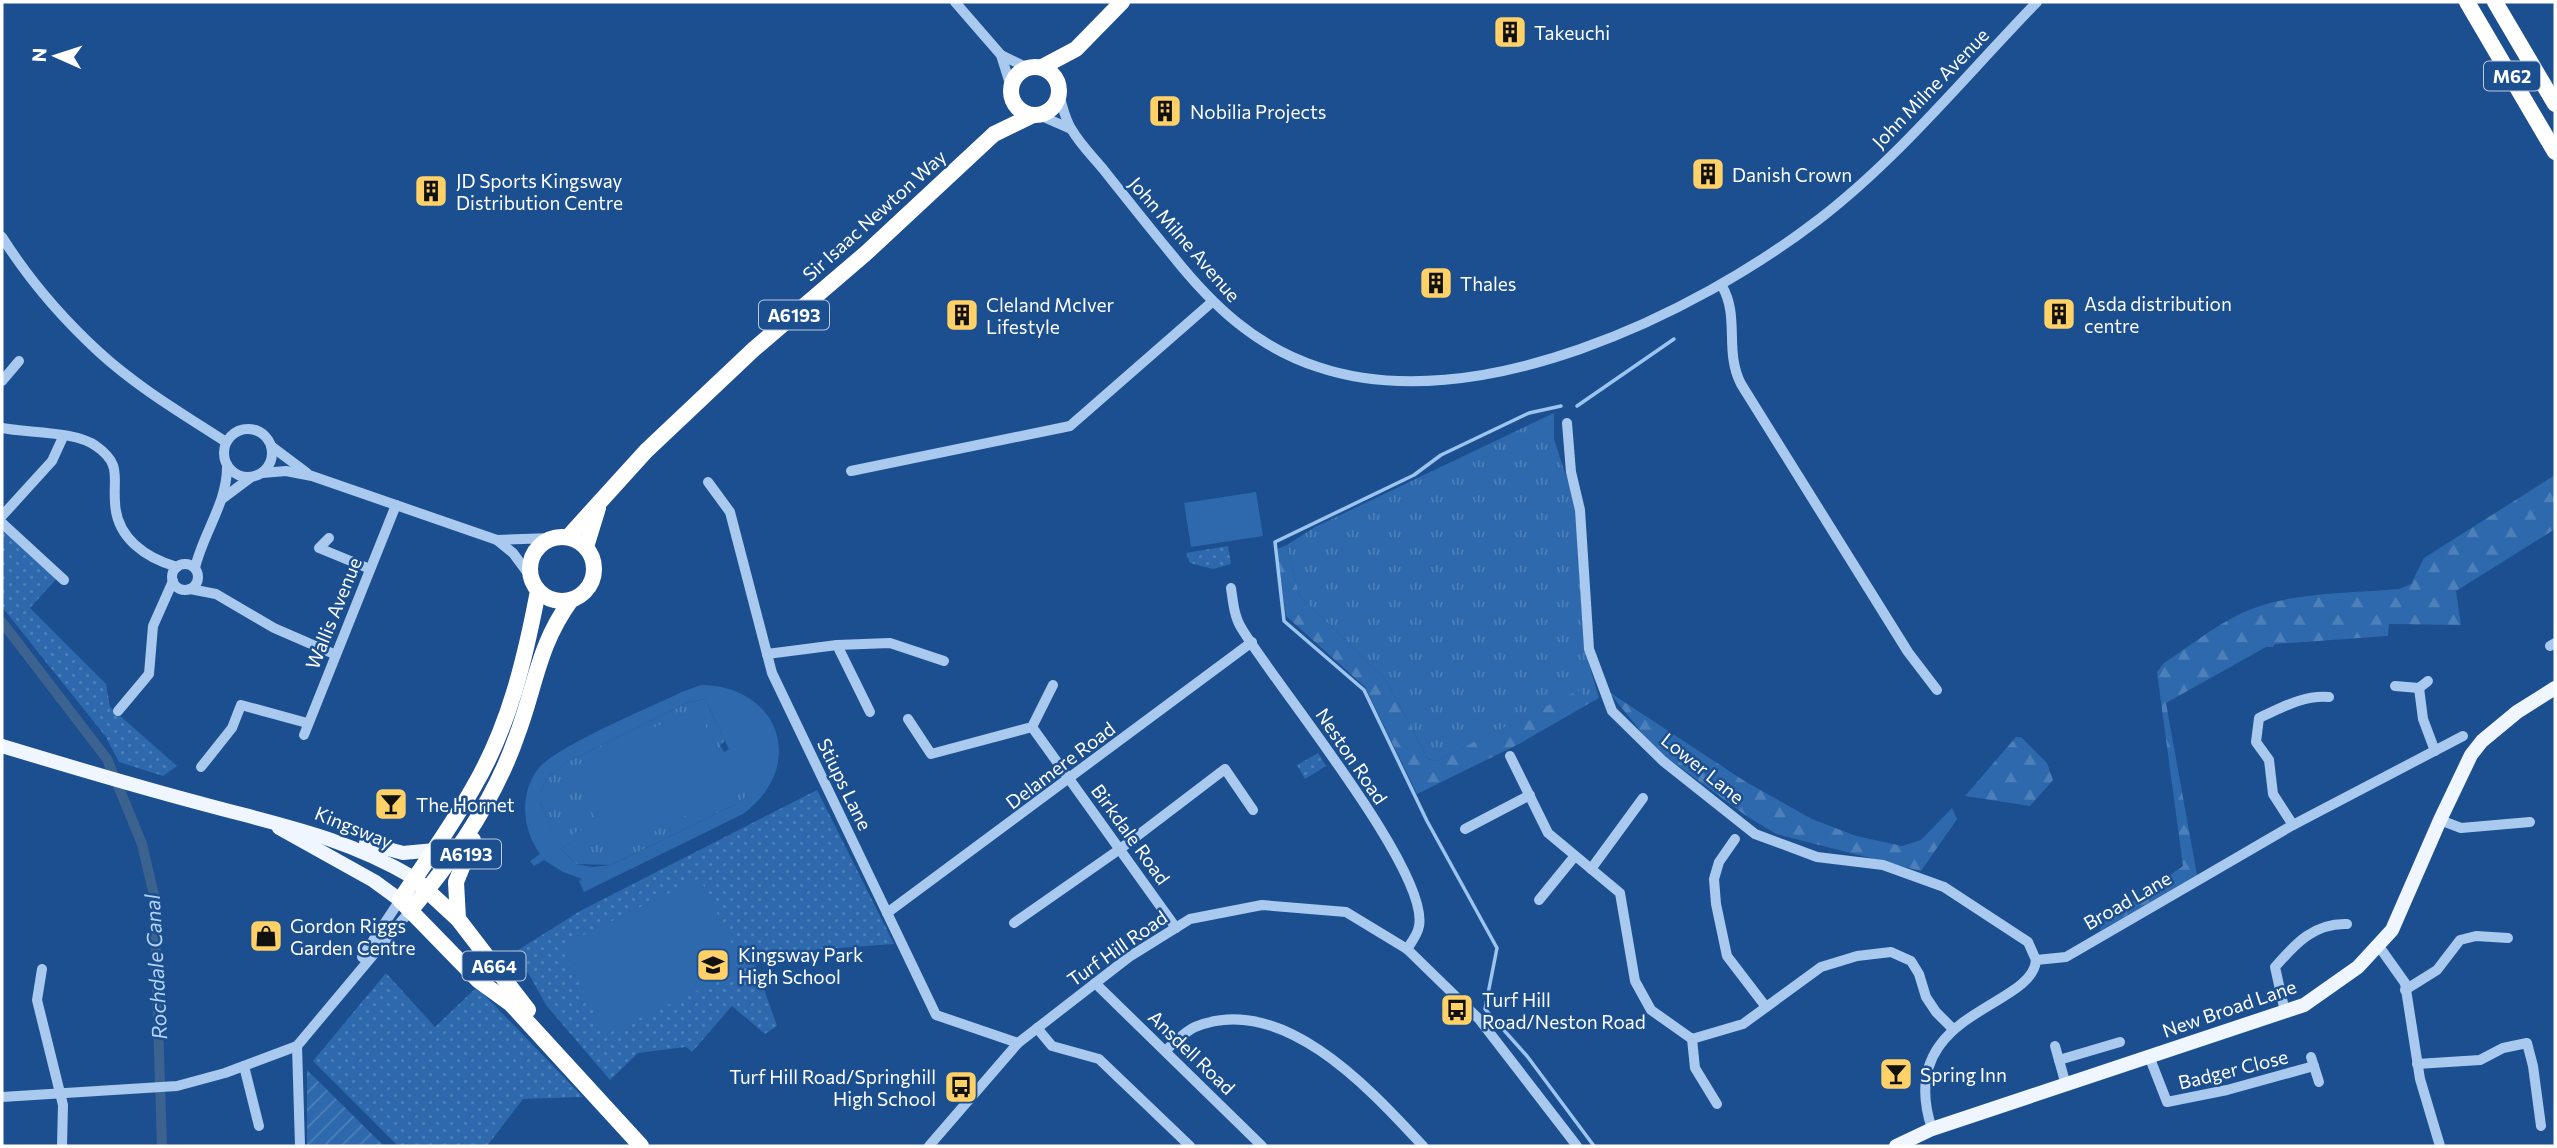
<svg xmlns="http://www.w3.org/2000/svg" width="2557" height="1148" font-family="Commissioner,sans-serif">
<style>
.grass{fill:url(#grass-tufts)}
.forest{fill:url(#forest-firs)}
.park{fill:url(#park-dots)}
.garden{fill:url(#garden-furrows)}
.pitch{fill:#2e69ad;fill-rule:evenodd}
.lines{fill:none;stroke-linecap:round;stroke-linejoin:round}
.stream{stroke:#9cc4f0;stroke-width:3.5}
.canal{stroke:#3c6290;stroke-width:10}
.minor{stroke:#a9c9ee;stroke-width:10}
.major{stroke:#f0f6ff;stroke-width:14}
.highway{stroke:#fff;stroke-width:16}
.labels{text-anchor:middle;dominant-baseline:central;stroke-width:5;stroke-linejoin:round;paint-order:stroke}
.shield{fill:#1b4f8f;stroke:#bbcadd;stroke-width:2}
.shield-label{font-size:18px;font-weight:bold;fill:#fff}
.poi-label{font-size:19px;fill:#fff;stroke:#1b4f8f;text-anchor:start}
.street-label{font-size:19px;fill:#fff;stroke:#1b4f8f}
.water-label{font-size:21px;font-style:italic;fill:#b5d3f5;stroke:#1b4f8f}
</style>
<defs>
<pattern id="grass-tufts" width="24" height="20" patternUnits="userSpaceOnUse" patternTransform="scale(1.75)"><rect width="24" height="20" fill="#2e69ad"/><path d="M3 7l-1-3M5 7V3M7 7l1-3M15 17l-1-3M17 17v-4M19 17l1-3" fill="none" stroke="#4d80b9"/></pattern>
<pattern id="forest-firs" width="22" height="20" patternUnits="userSpaceOnUse" patternTransform="scale(1.75)"><rect width="22" height="20" fill="#2e69ad"/><path d="M5 1l3.5 6h-7zM16 11l3.5 6h-7z" fill="#4d80b9"/></pattern>
<pattern id="park-dots" width="8" height="8" patternUnits="userSpaceOnUse" patternTransform="scale(1.75)"><rect width="8" height="8" fill="#2e69ad"/><path d="M2 2h.1M6 6h.1" fill="none" stroke="#4d80b9" stroke-width="1.8" stroke-linecap="round"/></pattern>
<pattern id="garden-furrows" width="10" height="10" patternUnits="userSpaceOnUse" patternTransform="scale(1.75)"><rect width="10" height="10" fill="#2e69ad"/><path d="M-1 1l2-2M0 10L10 0M9 11l2-2" fill="none" stroke="#4d80b9"/></pattern>
</defs>
<rect width="100%" height="100%" fill="#1b4f8f"/>
<!-- grass -->
<g class="grass">
<path d="M 1554,413 L 1554,439 L 1575,504 L 1584,647 L 1599,698 L 1590,703 L 1579,691 L 1436,761 L 1428,759 L 1386,680 L 1299,595 L 1287,545 L 1315,527 Z"/>
<path d="M 705,699 L 725,741 L 720,745 L 724,752 L 729,749 L 751,794 L 734,805 L 611,865 L 576,864 L 561,849 L 583,835 L 580,830 L 558,844 L 540,802 L 540,793 L 548,777 L 567,762 L 689,702 Z"/>
</g>
<!-- forest -->
<g class="forest">
<path d="M 2555,475 L 2555,529 L 2456,591 L 2461,625 L 2389,624 L 2388,636 L 2275,644 L 2273,647 L 2266,647 L 2166,703 L 2197,875 L 2100,931 L 2101,924 L 2183,866 L 2157,672 L 2164,663 C 2188,647 2211,629 2236,616 C 2283,591 2348,594 2399,589 L 2411,584 L 2424,558 Z"/>
<path d="M 1287,545 L 1299,595 L 1386,680 L 1428,759 L 1436,761 L 1579,690 L 1590,703 L 1519,744 L 1417,794 L 1365,687 L 1286,616 L 1277,549 Z"/>
<path d="M 1609,692 L 1746,782 L 1812,819 L 1856,836 L 1902,846 L 1921,840 L 1952,808 L 1957,819 L 1921,871 L 1776,834 L 1745,815 L 1654,748 Z"/>
<path d="M 2016,737 L 2021,737 L 2047,763 L 2053,780 L 2030,806 L 1965,796 Z"/>
</g>
<!-- park -->
<g class="park">
<path d="M 2,526 L 58,577 L 30,608 L 106,684 L 110,707 L 177,766 L 163,776 L 119,762 L 106,737 L 2,607 Z"/>
<path d="M 1228,546 L 1231,564 L 1213,569 L 1190,563 L 1186,553 Z"/>
<path d="M 1318,753 L 1326,766 L 1305,779 L 1297,765 Z"/>
<path d="M 817,790 L 894,944 L 756,954 L 753,958 L 777,1026 L 765,1034 L 732,1006 L 692,1052 L 686,1047 L 638,1053 L 610,1080 L 546,1005 L 530,976 L 512,954 L 580,911 Z"/>
<path d="M 386,973 L 435,1027 L 477,987 L 583,1097 L 523,1099 L 487,1146 L 398,1146 L 313,1061 Z"/>
</g>
<!-- garden -->
<path class="garden" d="M 307,1070 L 384,1146 L 307,1146 Z"/>
<!-- pitch -->
<g class="pitch">
<path d="M 1256,492 L 1263,536 L 1191,547 L 1184,503 Z"/>
<path d="M 701,685 C 781,686 807,767 743,814 L 584,892 L 579,881 L 582,879 L 563,872 L 544,860 L 534,866 L 530,861 L 540,854 C 522,829 519,794 538,769 C 556,746 653,706 684,691 ZM 705,699 L 750,794 L 734,805 L 611,865 L 592,867 L 576,864 L 561,849 L 584,835 L 580,830 L 558,843 L 540,802 L 540,793 L 548,777 L 567,762 L 689,702 Z"/>
<path d="M 696,707 L 737,790 L 612,852 L 570,769 Z"/>
<path d="M 700,878 L 744,968 L 605,1035 L 561,946 Z"/>
</g>
<g class="lines">
<!-- stream -->
<g class="stream">
<path d="M 1561,406 L 1529,413 L 1441,455 L 1414,475 L 1275,542 L 1284,621 L 1364,690 L 1427,821 L 1497,948 L 1485,1009 L 1527,1056 L 1594,1146"/>
<path d="M 1577,406 L 1674,339"/>
</g>
<!-- canal -->
<path class="canal" d="M 2,622 L 107,759 L 142,844 L 154,895 L 162,1146"/>
<!-- minor -->
<g class="minor">
<path d="M 955,2 L 1001,55 L 1011,87"/>
<path d="M 1001,55 L 1028,68"/>
<path d="M 1059,95 C 1063,107 1065,120 1072,130 C 1080,144 1093,157 1103,169 C 1126,198 1149,227 1173,256 C 1212,305 1256,347 1318,367 C 1475,420 1694,315 1818,220 C 1899,158 1966,75 2037,2"/>
<path d="M 1039,115 L 1071,129"/>
<path d="M 2,237 C 28,278 63,319 99,352 C 137,387 183,414 226,442"/>
<path d="M 1722,286 C 1740,317 1724,351 1741,384 L 1908,652 L 1937,690"/>
<path d="M 2,381 L 19,361"/>
<path d="M 1567,423 L 1571,472 L 1580,510 L 1589,649 L 1612,711 L 1663,761 L 1755,834 L 1817,857 L 1883,865 L 1944,887 L 2028,942 L 2036,960"/>
<path d="M 2,428 C 27,433 76,431 96,446 C 122,464 113,477 115,502 C 116,538 146,558 177,567"/>
<circle cx="248" cy="453" r="24"/>
<path d="M 271,446 L 307,473"/>
<path d="M 851,471 L 1070,426 L 1212,302"/>
<path d="M 262,473 L 286,471 L 312,476 L 497,540 L 552,538"/>
<path d="M 708,482 L 730,512 L 772,673 L 936,1015 L 1018,1043"/>
<path d="M 222,499 L 250,478"/>
<path d="M 2,516 L 52,461 L 63,437"/>
<path d="M 2,523 L 64,580"/>
<path d="M 329,538 L 319,548 L 370,569"/>
<path d="M 497,540 L 513,553 L 530,576"/>
<circle cx="185" cy="577" r="13"/>
<path d="M 195,568 C 203,533 228,502 227,465"/>
<path d="M 1231,588 C 1233,601 1234,617 1242,629 C 1274,683 1430,871 1419,926 C 1418,934 1411,943 1407,949"/>
<path d="M 190,589 L 216,594 L 274,628 L 334,654"/>
<path d="M 837,645 L 870,712"/>
<path d="M 2550,646 L 2555,643"/>
<path d="M 767,654 L 837,645 L 890,643 L 944,661"/>
<path d="M 2395,686 L 2419,688 L 2428,681"/>
<path d="M 2419,688 L 2423,719 L 2435,751"/>
<path d="M 118,711 L 149,674 L 153,626 L 173,581"/>
<path d="M 908,719 L 931,754 L 1032,727 L 1053,685"/>
<path d="M 1032,727 L 1176,928"/>
<path d="M 304,735 L 396,505"/>
<path d="M 1510,756 L 1548,833 L 1620,893 L 1635,981 L 1651,1010 L 1692,1039 L 1743,1024 L 1821,967 L 1857,956 L 1891,952 L 1911,961 L 1919,974 L 1926,997 L 1936,1012 L 1953,1029"/>
<path d="M 201,767 L 232,728 L 241,705 L 307,723"/>
<path d="M 2440,820 L 2461,828 L 2530,822"/>
<path d="M 2293,825 L 2273,794 L 2269,760 L 2256,742 L 2259,718 C 2283,707 2303,695 2329,697"/>
<path d="M 1465,829 L 1530,795"/>
<path d="M 1735,839 L 1719,862 L 1714,879 L 1716,904 L 1727,956 L 1766,1007"/>
<path d="M 1591,869 L 1643,798"/>
<path d="M 1539,900 L 1574,857"/>
<path d="M 887,913 L 1252,642"/>
<path d="M 1014,923 L 1120,849 L 1225,769 L 1253,810"/>
<path d="M 2378,945 L 2405,983 L 2420,1079 L 2440,1146"/>
<path d="M 362,957 L 400,900"/>
<path d="M 42,969 L 37,1000 L 63,1105 L 62,1146"/>
<path d="M 1095,983 L 1262,1146"/>
<path d="M 2405,990 L 2437,970 L 2460,940 L 2476,936 L 2508,938"/>
<path d="M 2285,1012 L 2275,967 C 2296,943 2314,923 2347,924"/>
<path d="M 1037,1028 L 1052,1046 L 1099,1059 L 1190,1146"/>
<path d="M 1692,1039 L 1695,1068 L 1717,1104"/>
<path d="M 297,1046 L 300,1146"/>
<path d="M 2055,1046 L 2066,1085"/>
<path d="M 1166,1050 C 1175,1043 1185,1031 1195,1027 C 1282,991 1371,1090 1423,1146"/>
<path d="M 2149,1056 L 2167,1102 L 2227,1090 L 2314,1066"/>
<path d="M 2311,1057 L 2319,1082"/>
<path d="M 2059,1060 L 2120,1042"/>
<path d="M 2417,1064 L 2480,1060 L 2503,1048 L 2527,1043 L 2533,1066 L 2541,1126"/>
<path d="M 244,1066 L 259,1126"/>
<path d="M 2,1097 L 177,1086 L 225,1073 L 297,1046 L 410,911"/>
<path d="M 1932,1129 C 1893,1011 2033,1009 2036,960 L 2066,957 L 2293,825 L 2463,736"/>
<path d="M 929,1146 L 1018,1043 L 1129,957 L 1190,919 L 1262,905 L 1346,912 L 1407,949 L 1479,1019 L 1577,1146"/>
</g>
<!-- major -->
<g class="major">
<path d="M 2,746 C 68,766 135,786 203,804 C 280,825 345,837 414,878"/>
<path d="M 279,828 L 374,881 L 400,900"/>
<path d="M 366,843 L 403,853 L 435,850"/>
<path d="M 1896,1146 L 1932,1129 L 2304,1005 L 2358,967 L 2392,930 L 2440,820 L 2471,755 L 2482,741 L 2517,712 L 2555,688"/>
</g>
<!-- highway -->
<g class="highway">
<path d="M 2467,2 L 2555,152"/>
<path d="M 2495,2 L 2555,104"/>
<circle cx="1035" cy="91" r="24"/>
<path d="M 1042,67 L 1076,49 L 1122,2"/>
<circle cx="562" cy="569" r="32"/>
<path d="M 568,537 L 646,451 L 754,349 L 865,254 L 994,134 L 1033,115"/>
<path d="M 586,547 L 598,508"/>
<path d="M 538,591 C 525,659 509,727 473,788 C 451,827 425,863 400,900 L 478,980 L 511,1004 L 641,1146"/>
<path d="M 420,884 L 458,919 L 528,1010"/>
<path d="M 410,911 C 453,860 494,801 516,738 C 536,686 537,647 571,600"/>
<path d="M 458,919 L 456,882 L 473,840"/>
</g>
</g>
<!-- icons -->
<defs>
<symbol id="building-square" viewBox="-11 -11 22 22"><rect x="-9" y="-9" width="18" height="18" rx="4" fill="#ffd166" stroke="#1b4f8f"/><path d="M-4-6H4V6H1V3H-1V6H-4ZM-2.5-4.3h1.7v1.8h-1.7ZM.8-4.3h1.7v1.8H.8ZM-2.5-1h1.7V.8h-1.7ZM.8-1h1.7V.8H.8Z" fill="#111"/></symbol>
<symbol id="bar-square" viewBox="-11 -11 22 22"><rect x="-9" y="-9" width="18" height="18" rx="4" fill="#ffd166" stroke="#1b4f8f"/><path d="M-6-5H6L.8 .8V4.5H3.5V6h-7V4.5H-.8V.8Z" fill="#111"/></symbol>
<symbol id="shop-square" viewBox="-11 -11 22 22"><rect x="-9" y="-9" width="18" height="18" rx="4" fill="#ffd166" stroke="#1b4f8f"/><path d="M-5-2.5h2.3a2.7 3.5 0 0 1 5.4 0H5L5.5 6h-11ZM-1.5-2.5h3a1.5 2.3 0 0 0-3 0Z" fill="#111"/></symbol>
<symbol id="school-square" viewBox="-11 -11 22 22"><rect x="-9" y="-9" width="18" height="18" rx="4" fill="#ffd166" stroke="#1b4f8f"/><path d="M0-5L7-2L0 1L-7-2ZM-4 1L0 2.5L4 1V4Q0 6-4 4Z" fill="#111"/></symbol>
<symbol id="bus-square" viewBox="-11 -11 22 22"><rect x="-9" y="-9" width="18" height="18" rx="4" fill="#ffd166" stroke="#1b4f8f"/><path d="M-5-6H5V4H4V6H2V4H-2V6H-4V4H-5ZM-3.5-4V0h7V-4ZM-3.5 1.2v1.5H-2V1.2ZM2 1.2v1.5H3.5V1.2Z" fill="#111"/></symbol>
</defs>
<g fill-rule="evenodd">
<use href="#building-square" x="1491" y="13" width="38" height="38"/>
<use href="#building-square" x="1146" y="92" width="38" height="38"/>
<use href="#building-square" x="1689" y="155" width="38" height="38"/>
<use href="#building-square" x="412" y="172" width="38" height="38"/>
<use href="#building-square" x="1417" y="264" width="38" height="38"/>
<use href="#building-square" x="2040" y="295" width="38" height="38"/>
<use href="#building-square" x="943" y="296" width="38" height="38"/>
<use href="#bar-square" x="372" y="785" width="38" height="38"/>
<use href="#shop-square" x="247" y="917" width="38" height="38"/>
<use href="#school-square" x="694" y="946" width="38" height="38"/>
<use href="#bus-square" x="1438" y="991" width="38" height="38"/>
<use href="#bar-square" x="1877" y="1055" width="38" height="38"/>
<use href="#bus-square" x="942" y="1068" width="38" height="38"/>
</g>
<g class="labels">
<!-- shield labels -->
<g class="shield">
<rect x="2484" y="61.5" width="56" height="29" rx="5"/>
<rect x="759" y="300.5" width="70" height="29" rx="5"/>
<rect x="431" y="839.5" width="70" height="29" rx="5"/>
<rect x="462.5" y="951.5" width="63" height="29" rx="5"/>
</g>
<g class="shield-label">
<text x="2512" y="76">M62</text>
<text x="794" y="315">A6193</text>
<text x="466" y="854">A6193</text>
<text x="494" y="966">A664</text>
</g>
<!-- poi labels -->
<g class="poi-label">
<text x="1534" y="32">Takeuchi</text>
<text x="1190" y="111">Nobilia Projects</text>
<text x="1732" y="174">Danish Crown</text>
<text x="456" y="180">JD Sports Kingsway<tspan x="456" dy="22">Distribution Centre</tspan></text>
<text x="1460" y="283">Thales</text>
<text x="2084" y="303">Asda distribution<tspan x="2084" dy="22">centre</tspan></text>
<text x="986" y="304">Cleland McIver<tspan x="986" dy="22">Lifestyle</tspan></text>
<text x="416" y="804">The Hornet</text>
<text x="290" y="925">Gordon Riggs<tspan x="290" dy="22">Garden Centre</tspan></text>
<text x="738" y="954">Kingsway Park<tspan x="738" dy="22">High School</tspan></text>
<text x="1482" y="999">Turf Hill<tspan x="1482" dy="22">Road/Neston Road</tspan></text>
<text x="1920" y="1074">Spring Inn</text>
<text x="936" y="1076" text-anchor="end">Turf Hill Road/Springhill<tspan x="936" dy="22">High School</tspan></text>
</g>
<!-- street labels -->
<g class="street-label">
<text transform="translate(1930 88) rotate(-46)">John Milne Avenue</text>
<text transform="translate(874 215) rotate(-42)">Sir Isaac Newton Way</text>
<text transform="translate(1185 239) rotate(49)">John Milne Avenue</text>
<text transform="translate(333 613) rotate(-68)">Wallis Avenue</text>
<text transform="translate(1352 756) rotate(56)">Neston Road</text>
<text transform="translate(1060 765) rotate(-37)">Delamere Road</text>
<text transform="translate(1703 768) rotate(39)">Lower Lane</text>
<text transform="translate(845 784) rotate(64)">Stiups Lane</text>
<text transform="translate(354 827) rotate(22)">Kingsway</text>
<text transform="translate(1131 834) rotate(54)">Birkdale Road</text>
<text transform="translate(2127 900) rotate(-30)">Broad Lane</text>
<text transform="translate(1117 948) rotate(-35)">Turf Hill Road</text>
<text transform="translate(2229 1008) rotate(-19)">New Broad Lane</text>
<text transform="translate(1192 1052) rotate(44)">Ansdell Road</text>
<text transform="translate(2233 1069) rotate(-14)">Badger Close</text>
</g>
<!-- water labels -->
<g class="water-label">
<text transform="translate(155 967) rotate(-93)">Rochdale Canal</text>
</g>
</g>
<!-- border -->
<rect width="2557" height="1148" fill="none" stroke="#ffffff" stroke-width="7"/>
<!-- north arrow -->
<g transform="translate(56 56) rotate(273)" stroke="#1b4f8f" stroke-width="5" paint-order="stroke">
<path d="M0-5L12 26L0 18L-12 26Z" fill="#ffffff"/>
<text y="-10" font-size="19" font-weight="bold" text-anchor="middle" fill="#ffffff">N</text>
</g>
</svg>
